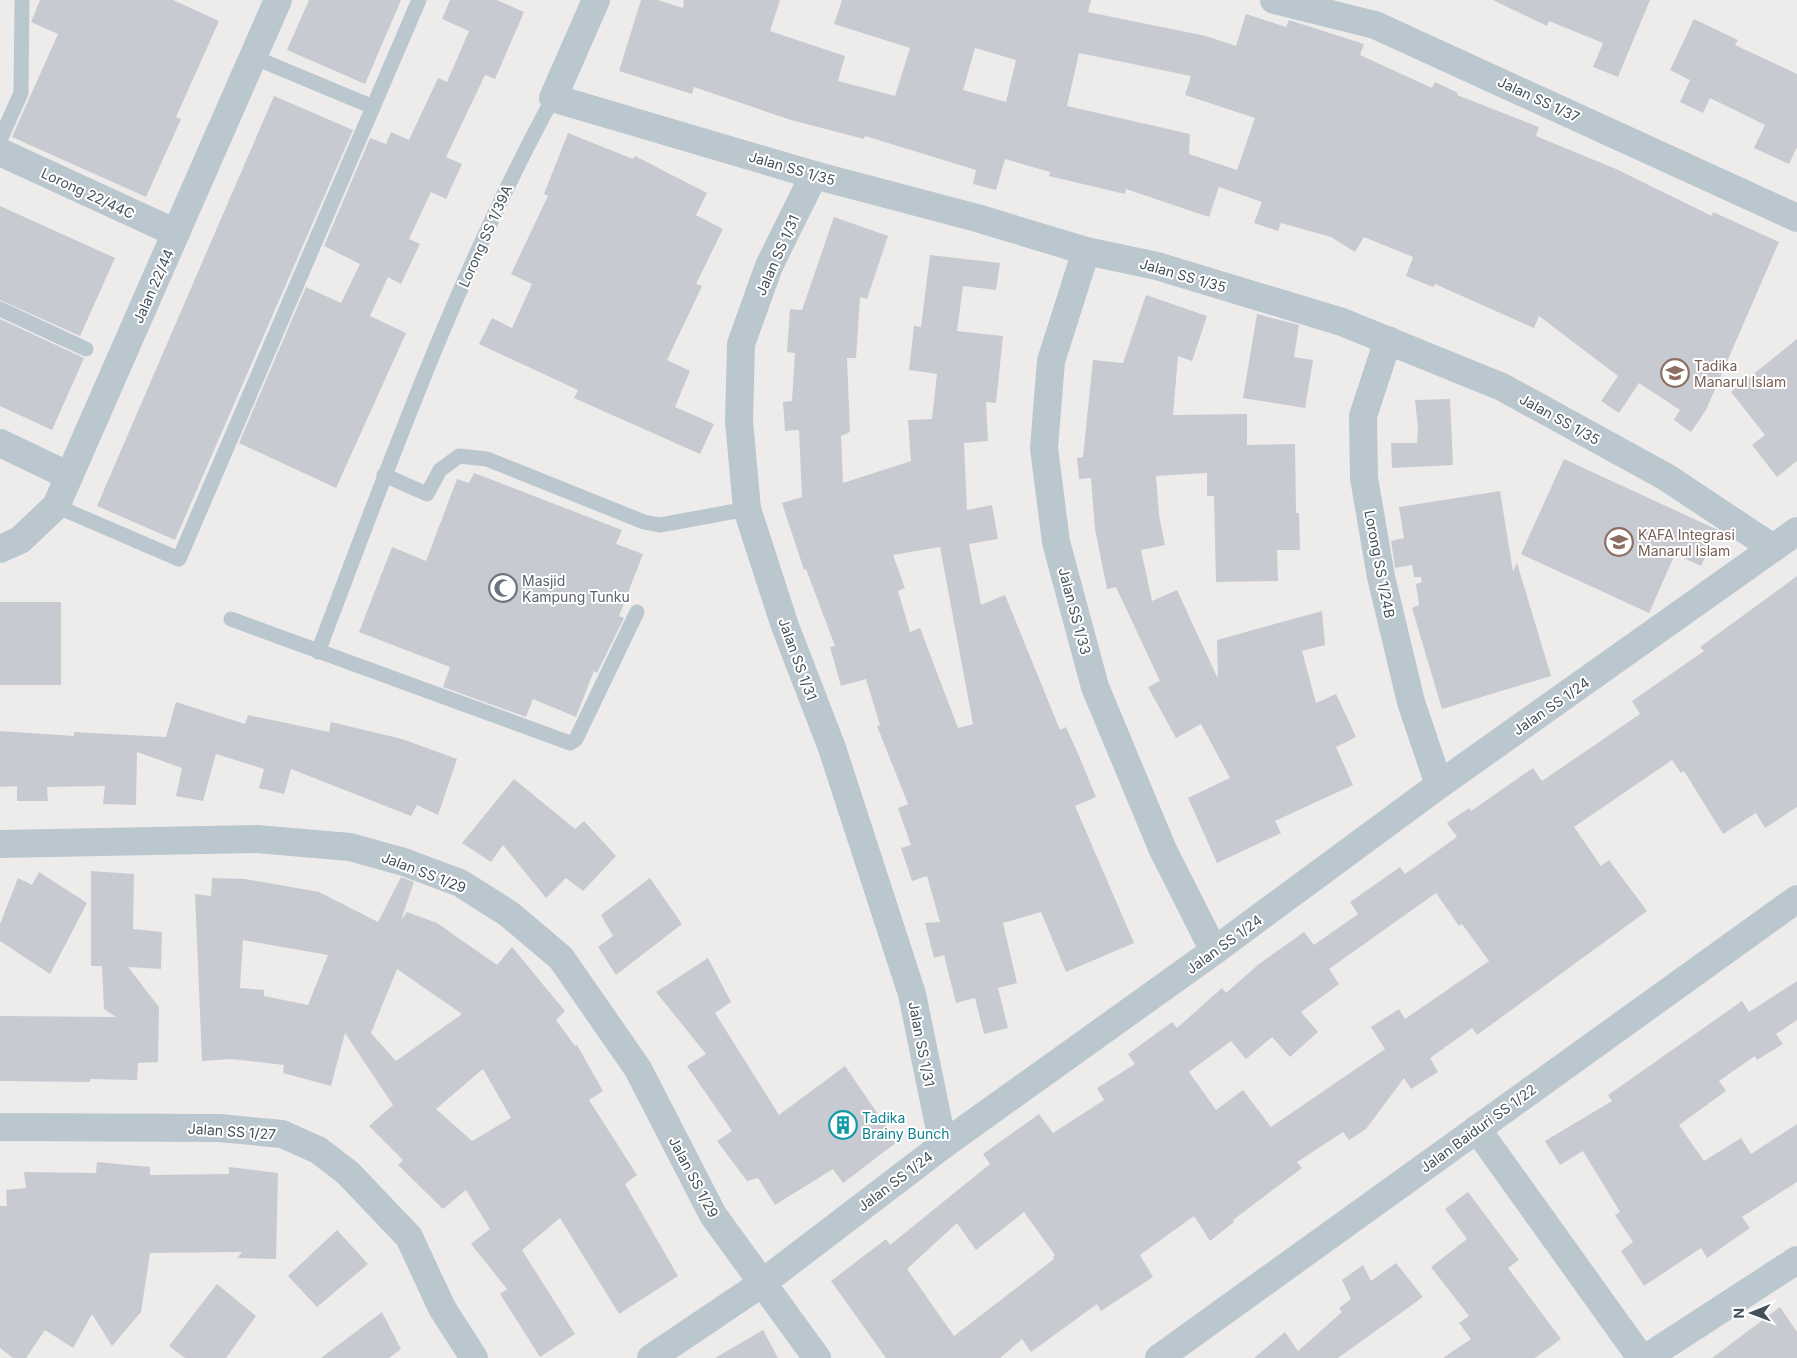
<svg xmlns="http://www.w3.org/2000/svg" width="1797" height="1358" font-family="Inter,sans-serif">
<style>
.building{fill:#c8cad1;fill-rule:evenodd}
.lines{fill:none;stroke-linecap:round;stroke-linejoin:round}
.service{stroke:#bbc7cf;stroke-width:15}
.minor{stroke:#bbc7cf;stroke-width:28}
.tertiary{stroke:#bbc7cf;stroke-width:28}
.labels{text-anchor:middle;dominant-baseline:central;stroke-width:4;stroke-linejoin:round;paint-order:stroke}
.street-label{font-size:14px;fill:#435059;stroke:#fff}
.education-label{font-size:14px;fill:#785e54;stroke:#fff;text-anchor:start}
.worship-label{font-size:14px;fill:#5b616d;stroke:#fff;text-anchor:start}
.culture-label{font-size:14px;fill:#0d838f;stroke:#fff;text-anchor:start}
</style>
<rect width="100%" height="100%" fill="#eeebeb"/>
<!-- building -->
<g class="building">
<path d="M 40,0 L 173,0 L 219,21 L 176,117 L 181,119 L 146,197 L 12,137 L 58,34 L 31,22 Z"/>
<path d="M 309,0 L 401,0 L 365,84 L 287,50 Z"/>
<path d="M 450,0 L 497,0 L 524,12 L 495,79 L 485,75 L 446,157 L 462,164 L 446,199 L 431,192 L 409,239 L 420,244 L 401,284 L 388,277 L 370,316 L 406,333 L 336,488 L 239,443 L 306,287 L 341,303 L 360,264 L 324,246 L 370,138 L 386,144 L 391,132 L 409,140 L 438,78 L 447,82 L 469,31 L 442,19 Z"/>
<path d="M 641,0 L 658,0 L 683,8 L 684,0 L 780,0 L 770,31 L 845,56 L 838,81 L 895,96 L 910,48 L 834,24 L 842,0 L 1091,0 L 1088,12 L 1206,36 L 1236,46 L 1246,14 L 1286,27 L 1289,20 L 1364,44 L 1360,55 L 1432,88 L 1435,82 L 1458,93 L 1457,95 L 1539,127 L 1536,136 L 1616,169 L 1712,216 L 1713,212 L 1779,242 L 1706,410 L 1691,432 L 1674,420 L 1680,410 L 1639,383 L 1619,413 L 1601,401 L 1618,376 L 1539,316 L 1534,328 L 1435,284 L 1433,287 L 1406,276 L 1413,257 L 1364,237 L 1355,252 L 1331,237 L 1281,223 L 1278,231 L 1254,223 L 1262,202 L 1219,187 L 1209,217 L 1126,189 L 1125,194 L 1049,176 L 1050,172 L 1005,159 L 996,190 L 973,184 L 976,170 L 865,136 L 864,139 L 791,120 L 694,87 L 692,94 L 619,71 ZM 975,48 L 1016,60 L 1006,102 L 963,90 ZM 1079,53 L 1191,76 L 1185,95 L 1255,118 L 1237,170 L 1189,154 L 1190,134 L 1067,106 Z"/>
<path d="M 1493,0 L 1650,0 L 1618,77 L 1593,67 L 1603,43 L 1549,21 L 1547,26 Z"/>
<path d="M 1694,19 L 1738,40 L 1735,45 L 1797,74 L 1797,147 L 1789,164 L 1754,148 L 1765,125 L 1710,98 L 1703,113 L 1680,102 L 1690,80 L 1670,70 Z"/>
<path d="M 274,96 L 353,130 L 175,540 L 97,506 Z"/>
<path d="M 568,133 L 633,159 L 635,156 L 707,193 L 696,215 L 723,229 L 696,284 L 702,286 L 667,360 L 690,371 L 675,407 L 714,424 L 700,454 L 574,398 L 578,390 L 479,344 L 492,318 L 512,328 L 532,284 L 511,274 L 548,196 L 544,194 Z"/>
<path d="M 0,206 L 115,258 L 80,336 L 0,300 Z"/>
<path d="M 834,217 L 888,236 L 867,299 L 860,297 L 856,358 L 847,358 L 850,432 L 841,436 L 843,483 L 911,461 L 908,420 L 932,419 L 937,374 L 909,370 L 914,326 L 921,327 L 930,255 L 1000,263 L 996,290 L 963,286 L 957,331 L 1003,336 L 996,403 L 986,402 L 988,441 L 964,443 L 967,510 L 992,505 L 998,539 L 969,544 L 981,605 L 1005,595 L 1060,730 L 1066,727 L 1079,756 L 1096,797 L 1075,806 L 1134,943 L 1066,972 L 1041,912 L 1003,923 L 1017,983 L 998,988 L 1008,1028 L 984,1034 L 975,998 L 956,1003 L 944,955 L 934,958 L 925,923 L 940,922 L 927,876 L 912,881 L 901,848 L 911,845 L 898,808 L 908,804 L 877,726 L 880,725 L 866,679 L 841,686 L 830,647 L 835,646 L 806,569 L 804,570 L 782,503 L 802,497 L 799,430 L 785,431 L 783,402 L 792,401 L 795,353 L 787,352 L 790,309 L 802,310 ZM 940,547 L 973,724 L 958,728 L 920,628 L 910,632 L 898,591 L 905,588 L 893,555 Z"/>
<path d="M 1146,295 L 1207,316 L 1192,361 L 1178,356 L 1173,415 L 1247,414 L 1247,445 L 1295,444 L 1296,513 L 1299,513 L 1300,550 L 1277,550 L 1278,581 L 1216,582 L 1214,496 L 1207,496 L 1207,473 L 1156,476 L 1159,515 L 1165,545 L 1141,550 L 1152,601 L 1177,590 L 1218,679 L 1217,640 L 1322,611 L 1325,645 L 1302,651 L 1316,703 L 1336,694 L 1356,737 L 1336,747 L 1353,785 L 1275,821 L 1281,833 L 1217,863 L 1188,798 L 1230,778 L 1201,724 L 1176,738 L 1148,687 L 1160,681 L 1116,587 L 1107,589 L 1095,529 L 1091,478 L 1079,479 L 1077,458 L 1083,457 L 1093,360 L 1123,363 Z"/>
<path d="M 1257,314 L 1299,325 L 1294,357 L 1313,360 L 1305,408 L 1243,398 Z"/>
<path d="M 0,319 L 84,358 L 52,430 L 0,406 Z"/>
<path d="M 1797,339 L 1797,461 L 1777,477 L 1752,445 L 1765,435 L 1731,392 Z"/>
<path d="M 1450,399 L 1453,465 L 1392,468 L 1391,443 L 1417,443 L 1418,428 L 1415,400 Z"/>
<path d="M 1564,459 L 1718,530 L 1701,566 L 1675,554 L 1649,613 L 1521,554 Z"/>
<path d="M 474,473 L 622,530 L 616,544 L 643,554 L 619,616 L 624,618 L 597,673 L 594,671 L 576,717 L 533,699 L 526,717 L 443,687 L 450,667 L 359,632 L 392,547 L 426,561 L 457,479 L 469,483 Z"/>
<path d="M 1500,491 L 1513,572 L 1517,563 L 1551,676 L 1442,709 L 1412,608 L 1419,605 L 1416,584 L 1422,582 L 1421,577 L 1414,577 L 1412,565 L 1395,568 L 1391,541 L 1404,538 L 1399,507 Z"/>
<path d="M 1797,576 L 1797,807 L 1765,828 L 1756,813 L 1723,834 L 1684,771 L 1681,773 L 1672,760 L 1574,827 L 1601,866 L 1609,860 L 1647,911 L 1477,1035 L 1472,1028 L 1430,1058 L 1438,1072 L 1411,1089 L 1404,1078 L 1366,1129 L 1349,1140 L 1343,1132 L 1297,1162 L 1302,1168 L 1233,1220 L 1234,1222 L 1210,1241 L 1194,1216 L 1140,1255 L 1153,1277 L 1101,1311 L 1097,1304 L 1031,1352 L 1022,1339 L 1000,1358 L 886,1358 L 831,1281 L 886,1239 L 890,1245 L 990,1164 L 983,1154 L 1039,1114 L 1053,1133 L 1104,1100 L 1097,1088 L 1135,1064 L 1128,1054 L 1172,1022 L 1177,1028 L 1222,988 L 1226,993 L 1259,964 L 1304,932 L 1314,945 L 1358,914 L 1350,902 L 1400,867 L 1405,874 L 1457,837 L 1447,823 L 1469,808 L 1471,811 L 1533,768 L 1542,781 L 1640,714 L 1632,701 L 1704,651 L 1700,647 ZM 1436,893 L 1459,926 L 1462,924 L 1489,961 L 1405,1019 L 1399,1009 L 1371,1027 L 1385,1049 L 1271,1127 L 1243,1090 L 1216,1110 L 1189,1072 L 1231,1041 L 1246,1059 L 1272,1037 L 1290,1057 L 1318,1032 L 1301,1012 L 1339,984 L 1329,969 ZM 1024,1212 L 1055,1255 L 1053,1257 L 1054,1259 L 954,1336 L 907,1269 L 957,1223 L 976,1250 Z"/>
<rect x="0" y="602" width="61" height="83"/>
<path d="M 176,702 L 245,724 L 248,715 L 329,732 L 331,722 L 402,739 L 457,759 L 438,815 L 417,805 L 411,816 L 291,769 L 284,794 L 259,788 L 264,769 L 216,754 L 203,801 L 176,796 L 182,768 L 137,752 L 136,805 L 103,804 L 105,786 L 47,787 L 48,801 L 17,801 L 17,786 L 0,787 L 0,731 L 74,736 L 74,732 L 166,737 Z"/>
<path d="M 514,779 L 575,829 L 584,821 L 616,856 L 583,891 L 566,878 L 546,898 L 503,845 L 491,862 L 462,843 Z"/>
<path d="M 91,871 L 134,874 L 133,929 L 162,932 L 161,969 L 128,967 L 159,1007 L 158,1062 L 138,1063 L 137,1080 L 90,1079 L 90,1082 L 0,1081 L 0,1016 L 116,1017 L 104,1009 L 102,966 L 91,966 Z"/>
<path d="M 39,872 L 87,903 L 50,974 L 0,941 L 0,924 L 18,878 L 32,885 Z"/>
<path d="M 401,877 L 414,882 L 401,920 L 407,912 L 437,923 L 497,965 L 512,947 L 565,1011 L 556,1020 L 575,1046 L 577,1045 L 603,1091 L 589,1100 L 637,1175 L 625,1184 L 678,1276 L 619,1314 L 560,1218 L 522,1250 L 575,1334 L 540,1357 L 500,1294 L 507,1289 L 471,1244 L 490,1229 L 466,1190 L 443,1209 L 398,1165 L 403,1160 L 369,1126 L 393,1105 L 345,1033 L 331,1086 L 283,1073 L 284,1065 L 231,1059 L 202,1061 L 195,894 L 211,896 L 212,878 L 245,879 L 319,892 L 378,922 ZM 243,940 L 328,955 L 308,1005 L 264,996 L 264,990 L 240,988 ZM 397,969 L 462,1014 L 396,1061 L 371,1033 ZM 483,1069 L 511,1118 L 472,1141 L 436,1109 Z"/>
<path d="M 650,878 L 682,924 L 616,975 L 598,947 L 613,936 L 601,915 Z"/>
<path d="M 708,958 L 731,1002 L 715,1013 L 779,1115 L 845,1066 L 897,1142 L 843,1183 L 833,1169 L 775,1205 L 758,1178 L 747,1181 L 717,1141 L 732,1131 L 687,1066 L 706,1054 L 656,992 Z"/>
<path d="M 1797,981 L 1797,1020 L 1776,1034 L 1783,1044 L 1757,1060 L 1755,1056 L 1719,1081 L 1726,1091 L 1679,1125 L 1704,1161 L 1741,1138 L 1751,1154 L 1797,1124 L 1797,1182 L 1742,1217 L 1750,1228 L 1707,1258 L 1701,1248 L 1644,1286 L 1621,1251 L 1633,1242 L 1615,1215 L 1620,1212 L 1583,1151 L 1560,1165 L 1545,1141 L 1612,1101 L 1608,1095 L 1742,1001 L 1749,1012 Z"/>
<path d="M 97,1162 L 150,1167 L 150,1175 L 229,1174 L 229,1167 L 278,1173 L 276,1259 L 237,1258 L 242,1252 L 150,1253 L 141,1312 L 112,1346 L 92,1314 L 73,1348 L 45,1330 L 26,1358 L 13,1358 L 0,1348 L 0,1206 L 7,1206 L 6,1190 L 26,1188 L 24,1172 L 96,1173 Z"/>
<path d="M 1468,1192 L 1519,1260 L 1508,1268 L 1561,1339 L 1535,1358 L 1443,1358 L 1471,1339 L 1459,1323 L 1469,1316 L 1431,1267 L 1467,1239 L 1445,1209 Z"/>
<path d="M 337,1230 L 368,1264 L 317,1307 L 288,1276 Z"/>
<path d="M 1396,1263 L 1423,1297 L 1338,1358 L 1254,1358 L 1285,1332 L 1298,1351 L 1342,1312 L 1339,1308 L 1351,1299 L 1342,1280 L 1363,1265 L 1371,1281 Z"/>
<path d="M 217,1284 L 256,1316 L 226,1358 L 185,1358 L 169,1346 Z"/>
<path d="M 1780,1307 L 1797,1332 L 1797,1358 L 1712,1358 Z"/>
<path d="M 382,1312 L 401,1349 L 389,1358 L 321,1358 Z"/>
<path d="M 763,1330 L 778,1358 L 715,1358 Z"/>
</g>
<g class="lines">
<!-- service -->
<g class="service">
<path d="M 253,57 L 373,107"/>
<path d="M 0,140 L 21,93 L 22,0"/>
<path d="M 0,309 L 86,349"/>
<path d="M 384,475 L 427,494 L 440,470 L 459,456 L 487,459 L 644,522 L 660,525 L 747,509"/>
<path d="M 56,506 L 179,559 L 419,0"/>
<path d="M 231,619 L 570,743 L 576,739 L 637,612"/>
<path d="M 318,652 C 389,465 457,275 553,98"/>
</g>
<!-- minor -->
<g class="minor">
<path d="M 596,0 L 553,98 L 814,175 L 977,218 L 1086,251 L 1157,266 L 1342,322 L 1502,387 L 1666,477 L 1773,548"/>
<path d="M 1274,0 L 1375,25 L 1797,218"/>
<path d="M 0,152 L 176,233"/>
<path d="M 814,175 L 769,266 L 741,344 L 739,421 L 747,509 L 785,626 L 832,748 L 912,994 L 943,1145"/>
<path d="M 1086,251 L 1051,361 L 1044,448 L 1056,542 L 1095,687 L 1163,850 L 1214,951"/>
<path d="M 1388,340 L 1363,416 L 1364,478 L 1381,577 L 1411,702 L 1439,785"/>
<path d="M 0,443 L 69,476"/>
<path d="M 0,549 L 20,540 L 56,506 L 278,0"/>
<path d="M 0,844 L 257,839 L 350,847 L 404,862 L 460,883 L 509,914 L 561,958 L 638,1069 L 713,1215 L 817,1358"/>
<path d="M 0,1127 L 219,1128 L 282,1134 L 318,1150 L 348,1173 L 409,1237 L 442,1308 L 474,1358"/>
<path d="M 1477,1129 L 1641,1358"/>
<path d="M 651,1358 L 761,1284 L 943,1145 L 1214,951 L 1439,785 L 1797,531"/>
<path d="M 1646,1358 L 1797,1260"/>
</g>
<!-- tertiary -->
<path class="tertiary" d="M 1159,1358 L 1797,899"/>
</g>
<!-- icons -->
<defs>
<symbol id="school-ring" viewBox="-11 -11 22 22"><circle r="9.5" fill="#fff" stroke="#8d6e63" stroke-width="1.5"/><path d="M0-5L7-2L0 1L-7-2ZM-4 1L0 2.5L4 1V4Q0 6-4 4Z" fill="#8d6e63"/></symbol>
<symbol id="mosque-ring" viewBox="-11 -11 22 22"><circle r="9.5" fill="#fff" stroke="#6b7280" stroke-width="1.5"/><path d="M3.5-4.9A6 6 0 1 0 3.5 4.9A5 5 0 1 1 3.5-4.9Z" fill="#6b7280"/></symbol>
<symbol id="building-ring" viewBox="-11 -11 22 22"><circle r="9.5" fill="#fff" stroke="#0f9aa8" stroke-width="1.5"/><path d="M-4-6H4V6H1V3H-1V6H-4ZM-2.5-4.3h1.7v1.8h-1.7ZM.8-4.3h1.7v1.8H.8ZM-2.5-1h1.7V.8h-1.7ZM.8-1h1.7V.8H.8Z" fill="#0f9aa8"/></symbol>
</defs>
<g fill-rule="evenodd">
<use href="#school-ring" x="1659" y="357" width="32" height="32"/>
<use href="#school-ring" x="1603" y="526" width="32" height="32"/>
<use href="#mosque-ring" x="487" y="572" width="32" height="32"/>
<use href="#building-ring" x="827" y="1109" width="32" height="32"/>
</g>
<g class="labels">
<!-- street labels -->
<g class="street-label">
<text transform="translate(1539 99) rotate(25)">Jalan SS 1/37</text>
<text transform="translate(792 168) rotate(16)">Jalan SS 1/35</text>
<text transform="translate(88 193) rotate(25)">Lorong 22/44C</text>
<text transform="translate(485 236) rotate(-66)">Lorong SS 1/39A</text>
<text transform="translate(777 255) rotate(-66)">Jalan SS 1/31</text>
<text transform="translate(1183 275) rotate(16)">Jalan SS 1/35</text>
<text transform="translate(153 286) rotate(-66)">Jalan 22/44</text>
<text transform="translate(1560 419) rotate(29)">Jalan SS 1/35</text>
<text transform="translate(1380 564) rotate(79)">Lorong SS 1/24B</text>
<text transform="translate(1075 611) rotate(75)">Jalan SS 1/33</text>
<text transform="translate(798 659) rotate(70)">Jalan SS 1/31</text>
<text transform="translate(1551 706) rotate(-35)">Jalan SS 1/24</text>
<text transform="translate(424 872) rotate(21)">Jalan SS 1/29</text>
<text transform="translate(1224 944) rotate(-36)">Jalan SS 1/24</text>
<text transform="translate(922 1044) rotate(79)">Jalan SS 1/31</text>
<text transform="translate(1478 1128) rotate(-36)">Jalan Baiduri SS 1/22</text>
<text transform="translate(232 1131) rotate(4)">Jalan SS 1/27</text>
<text transform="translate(694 1177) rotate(62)">Jalan SS 1/29</text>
<text transform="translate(895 1181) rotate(-37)">Jalan SS 1/24</text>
</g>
<!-- education labels -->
<g class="education-label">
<text x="1694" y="365">Tadika<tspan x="1694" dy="16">Manarul Islam</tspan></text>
<text x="1638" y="534">KAFA Integrasi<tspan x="1638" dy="16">Manarul Islam</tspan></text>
</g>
<!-- worship labels -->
<g class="worship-label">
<text x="522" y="580">Masjid<tspan x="522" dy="16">Kampung Tunku</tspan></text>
</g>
<!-- culture labels -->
<g class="culture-label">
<text x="862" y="1117">Tadika<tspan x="862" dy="16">Brainy Bunch</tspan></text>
</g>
</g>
<!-- north arrow -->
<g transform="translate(1752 1313) rotate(269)" stroke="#ffffff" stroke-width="4" paint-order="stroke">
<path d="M0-4L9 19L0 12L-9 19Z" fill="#435059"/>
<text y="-8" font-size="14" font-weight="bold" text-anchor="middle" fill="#435059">N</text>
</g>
</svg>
